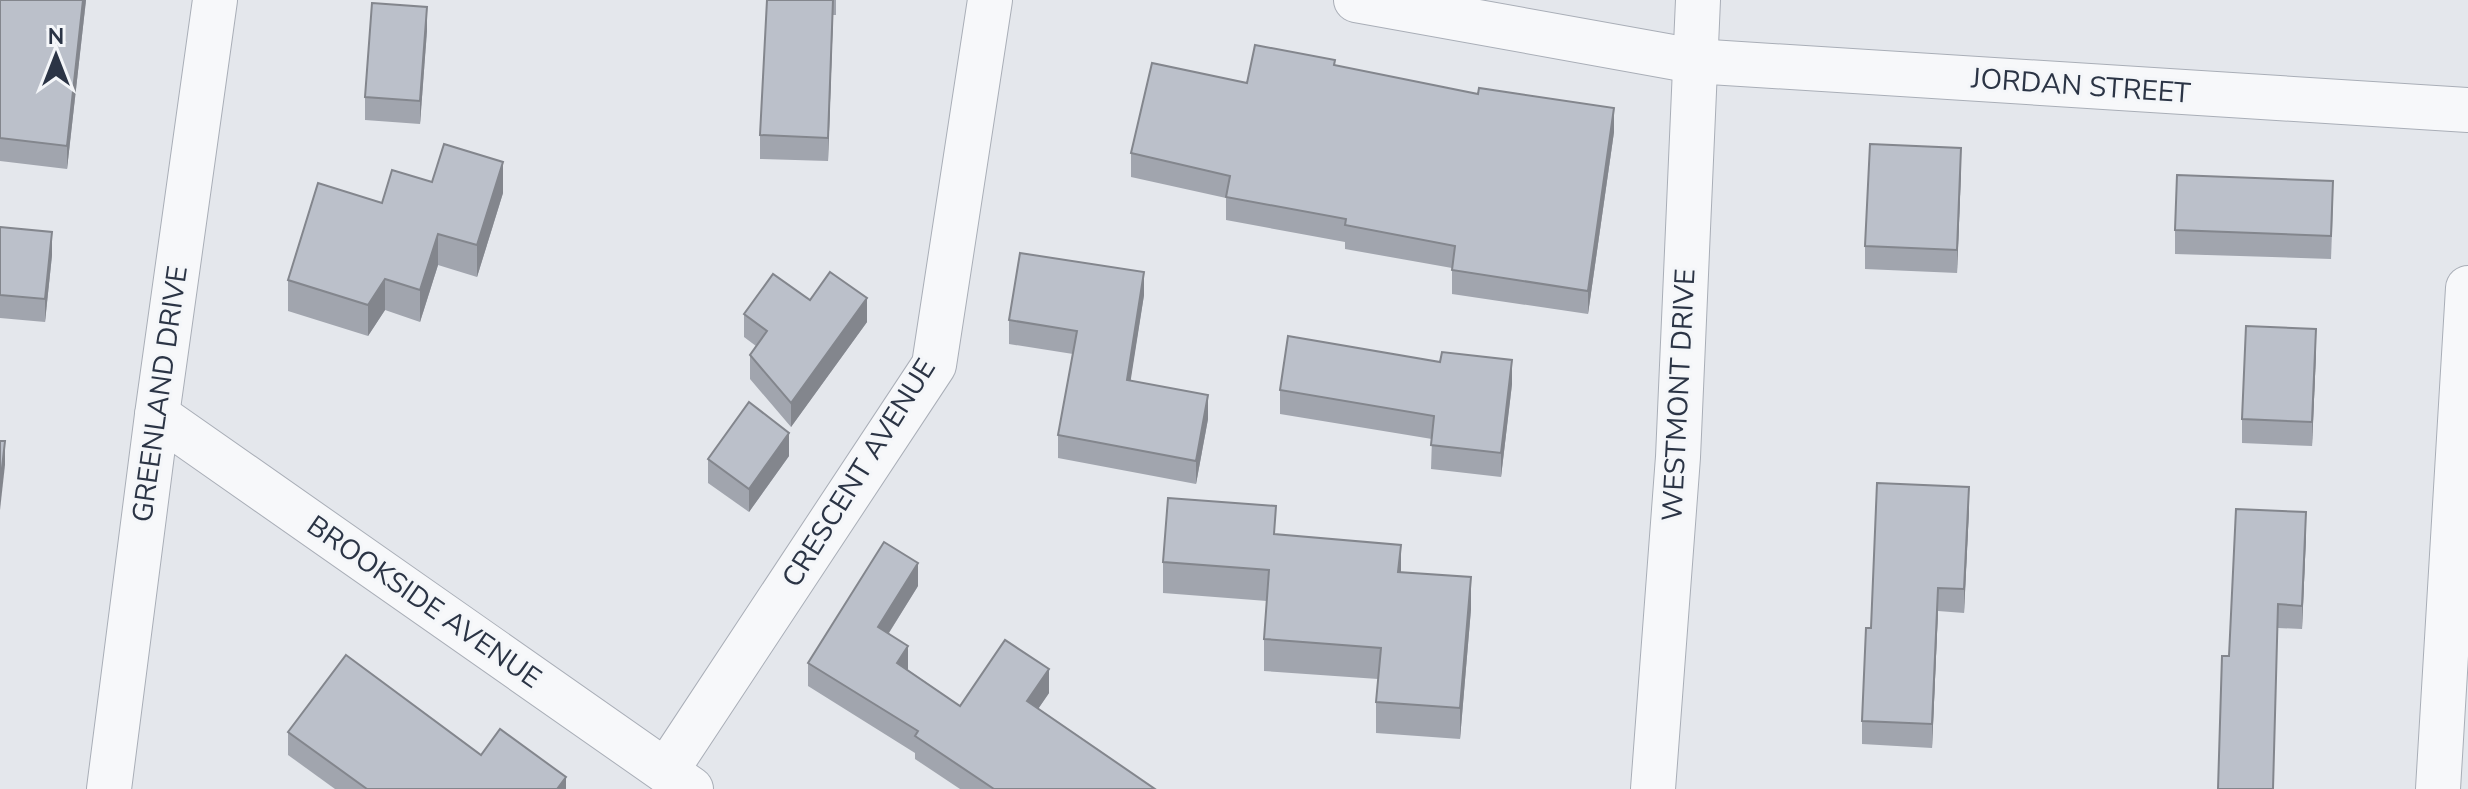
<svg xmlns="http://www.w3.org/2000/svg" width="2468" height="789" font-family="'Nunito Sans',sans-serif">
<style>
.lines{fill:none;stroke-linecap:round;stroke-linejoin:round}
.minor-casing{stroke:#a9aeb7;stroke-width:46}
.tertiary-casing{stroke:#a9aeb7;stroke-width:46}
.minor{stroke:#f7f8fa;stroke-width:44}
.tertiary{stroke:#f7f8fa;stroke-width:44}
.wall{fill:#a1a5ae}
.shaded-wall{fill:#83868d}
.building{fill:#bbc0ca;stroke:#83868d;stroke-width:2}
.labels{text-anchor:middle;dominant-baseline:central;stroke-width:6;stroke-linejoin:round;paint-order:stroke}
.street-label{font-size:28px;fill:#2b3445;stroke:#f4f6f9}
</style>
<rect width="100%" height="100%" fill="#e4e7ec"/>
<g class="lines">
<defs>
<g id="minor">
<path d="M 1356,0 L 1694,61 L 2468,110"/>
<path d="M 157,415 L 691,789"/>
<path d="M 666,771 L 934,365 L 990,0"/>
<path d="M 109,789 L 157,415 L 215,0"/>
<path d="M 2438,789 L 2468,288"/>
</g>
<path id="tertiary" d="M 1653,789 L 1678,457 L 1698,0"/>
</defs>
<!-- minor casing -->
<use href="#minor" class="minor-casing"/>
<!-- tertiary casing -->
<use href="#tertiary" class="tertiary-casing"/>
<!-- minor -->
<use href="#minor" class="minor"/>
<!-- tertiary -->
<use href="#tertiary" class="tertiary"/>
</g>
<!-- wall -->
<g class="wall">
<path d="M 0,0 L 86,0 L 67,169 L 0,161 Z"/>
<path d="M 767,0 L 836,0 L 836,15 L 833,15 L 828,161 L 760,159 L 760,135 Z"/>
<path d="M 427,30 L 420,124 L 365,120 L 365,97 Z"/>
<path d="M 1335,66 L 1614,132 L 1588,314 L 1452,294 L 1452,268 L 1345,249 L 1345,242 L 1226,220 L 1226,198 L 1131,177 L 1131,153 L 1247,83 Z"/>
<path d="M 1961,171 L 1957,273 L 1865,269 L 1865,246 Z"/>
<path d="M 432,182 L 503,193 L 477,277 L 438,265 L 420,322 L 385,310 L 368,336 L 288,311 L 288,280 L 382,203 Z"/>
<path d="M 2333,205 L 2331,259 L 2175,254 L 2175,230 Z"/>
<path d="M 0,227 L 52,255 L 45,322 L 0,318 Z"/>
<path d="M 1144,295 L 1130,381 L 1208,419 L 1196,484 L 1058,458 L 1058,435 L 1073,354 L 1009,344 L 1009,320 Z"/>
<path d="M 810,300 L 867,322 L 791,427 L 750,379 L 750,355 L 756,346 L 744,337 L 744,314 Z"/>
<path d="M 2316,353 L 2312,446 L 2242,443 L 2242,419 Z"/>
<path d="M 1512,384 L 1501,477 L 1431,469 L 1432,439 L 1280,414 L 1280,390 Z"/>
<path d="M 789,456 L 749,512 L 708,483 L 708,459 Z"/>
<path d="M 1969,510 L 1964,613 L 1938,611 L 1932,748 L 1862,744 L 1862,721 L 1871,628 Z"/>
<path d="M 1276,534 L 1401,572 L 1471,609 L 1460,739 L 1376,733 L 1376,702 L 1378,679 L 1264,671 L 1264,639 L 1267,601 L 1163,593 L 1163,562 Z"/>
<path d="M 2306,536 L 2302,629 L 2278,628 L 2229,656 Z"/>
<path d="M 918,586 L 889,633 L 908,669 L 908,670 L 960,706 L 1049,693 L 1038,709 L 1155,789 L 960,789 L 915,759 L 915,753 L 808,686 L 808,663 Z"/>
<path d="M 288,732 L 481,755 L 566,789 L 335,789 L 288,755 Z"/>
</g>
<!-- shaded-wall -->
<g class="shaded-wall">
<path d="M 83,0 L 86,0 L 67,169 L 67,146 Z"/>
<path d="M 833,0 L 833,15 L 828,161 L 828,138 Z"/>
<path d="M 427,7 L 427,30 L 420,124 L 420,101 Z"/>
<path d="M 1614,108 L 1614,132 L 1588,314 L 1588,291 Z"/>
<path d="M 1961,148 L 1961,171 L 1957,273 L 1957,250 Z"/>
<path d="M 503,162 L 503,193 L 477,277 L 477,245 Z"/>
<path d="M 52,232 L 52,255 L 45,322 L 45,299 Z"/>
<path d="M 438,234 L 438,265 L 420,322 L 420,290 Z"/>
<path d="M 1144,272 L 1144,295 L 1127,404 L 1127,380 Z"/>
<path d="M 385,279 L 385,310 L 368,336 L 368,305 Z"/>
<path d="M 867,298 L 867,322 L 791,427 L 791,403 Z"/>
<path d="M 2316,329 L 2316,353 L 2312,446 L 2312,422 Z"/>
<path d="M 1512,360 L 1512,384 L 1501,477 L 1501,453 Z"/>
<path d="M 1208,395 L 1208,419 L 1196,484 L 1196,461 Z"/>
<path d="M 789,433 L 789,456 L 749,512 L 749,489 Z"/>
<path d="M 5,441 L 5,465 L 0,510 L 0,486 Z"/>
<path d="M 1969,487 L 1969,510 L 1964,613 L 1964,589 Z"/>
<path d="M 2306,512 L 2306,536 L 2302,629 L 2302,606 Z"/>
<path d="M 1401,545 L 1401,576 L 1398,572 Z"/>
<path d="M 918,563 L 918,586 L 878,650 L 878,627 Z"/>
<path d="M 1471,577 L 1471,609 L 1460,739 L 1460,708 Z"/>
<path d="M 1938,588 L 1938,611 L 1932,748 L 1932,724 Z"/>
<path d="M 908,646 L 908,669 L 897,687 L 897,663 Z"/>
<path d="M 1049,669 L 1049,693 L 1027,725 L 1027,701 Z"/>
<path d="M 566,777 L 566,789 L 557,789 Z"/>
</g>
<!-- building -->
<g class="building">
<path d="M 0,0 L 83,0 L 67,146 L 0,138 Z"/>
<path d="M 767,0 L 833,0 L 828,138 L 760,135 Z"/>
<path d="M 372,3 L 427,7 L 420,101 L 365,97 Z"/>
<path d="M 1255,45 L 1335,60 L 1334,65 L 1478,94 L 1479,88 L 1614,108 L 1588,291 L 1452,270 L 1455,246 L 1345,225 L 1346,219 L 1226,197 L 1230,176 L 1131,153 L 1152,63 L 1247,83 Z"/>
<path d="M 444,144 L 503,162 L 477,245 L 438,234 L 420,290 L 385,279 L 368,305 L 288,280 L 318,183 L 382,203 L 392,170 L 432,182 Z"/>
<path d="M 1870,144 L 1961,148 L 1957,250 L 1865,246 Z"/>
<path d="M 2177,175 L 2333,181 L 2331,236 L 2175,230 Z"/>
<path d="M 0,227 L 52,232 L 45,299 L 0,295 Z"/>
<path d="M 1020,253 L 1144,272 L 1127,380 L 1208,395 L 1196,461 L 1058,435 L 1077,331 L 1009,320 Z"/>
<path d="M 830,272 L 867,298 L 791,403 L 750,355 L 767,331 L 744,314 L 773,274 L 810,300 Z"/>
<path d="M 2246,326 L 2316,329 L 2312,422 L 2242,419 Z"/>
<path d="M 1288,336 L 1440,362 L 1442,352 L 1512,360 L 1501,453 L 1431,445 L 1434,416 L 1280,390 Z"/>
<path d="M 749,402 L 789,433 L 749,489 L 708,459 Z"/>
<path d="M 0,441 L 5,441 L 0,486 Z"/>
<path d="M 1877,483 L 1969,487 L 1964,589 L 1938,588 L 1932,724 L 1862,721 L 1866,628 L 1871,628 Z"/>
<path d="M 1168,498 L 1276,506 L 1274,534 L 1401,545 L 1398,572 L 1471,577 L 1460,708 L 1376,702 L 1381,648 L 1264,639 L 1269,570 L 1163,562 Z"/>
<path d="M 2236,509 L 2306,512 L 2302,606 L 2278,604 L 2273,789 L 2218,789 L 2222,656 L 2229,656 Z"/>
<path d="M 884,542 L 918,563 L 878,627 L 908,646 L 897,663 L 960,706 L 1005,640 L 1049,669 L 1027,701 L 1155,789 L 994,789 L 915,736 L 918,731 L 808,663 Z"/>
<path d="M 346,655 L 481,755 L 500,729 L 566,777 L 557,789 L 367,789 L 288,732 Z"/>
</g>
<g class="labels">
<!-- street labels -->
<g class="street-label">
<text transform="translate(2081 86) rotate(4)">JORDAN STREET</text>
<text transform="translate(160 394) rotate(-82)">GREENLAND DRIVE</text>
<text transform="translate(1679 395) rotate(-87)">WESTMONT DRIVE</text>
<text transform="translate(859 473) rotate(-58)">CRESCENT AVENUE</text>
<text transform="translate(424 602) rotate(35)">BROOKSIDE AVENUE</text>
</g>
</g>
<!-- north arrow -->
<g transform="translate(56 56)" stroke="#f4f6f9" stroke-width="6" paint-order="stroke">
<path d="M0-6L14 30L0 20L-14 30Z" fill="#2b3445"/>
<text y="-12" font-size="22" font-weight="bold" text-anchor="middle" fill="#2b3445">N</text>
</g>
</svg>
